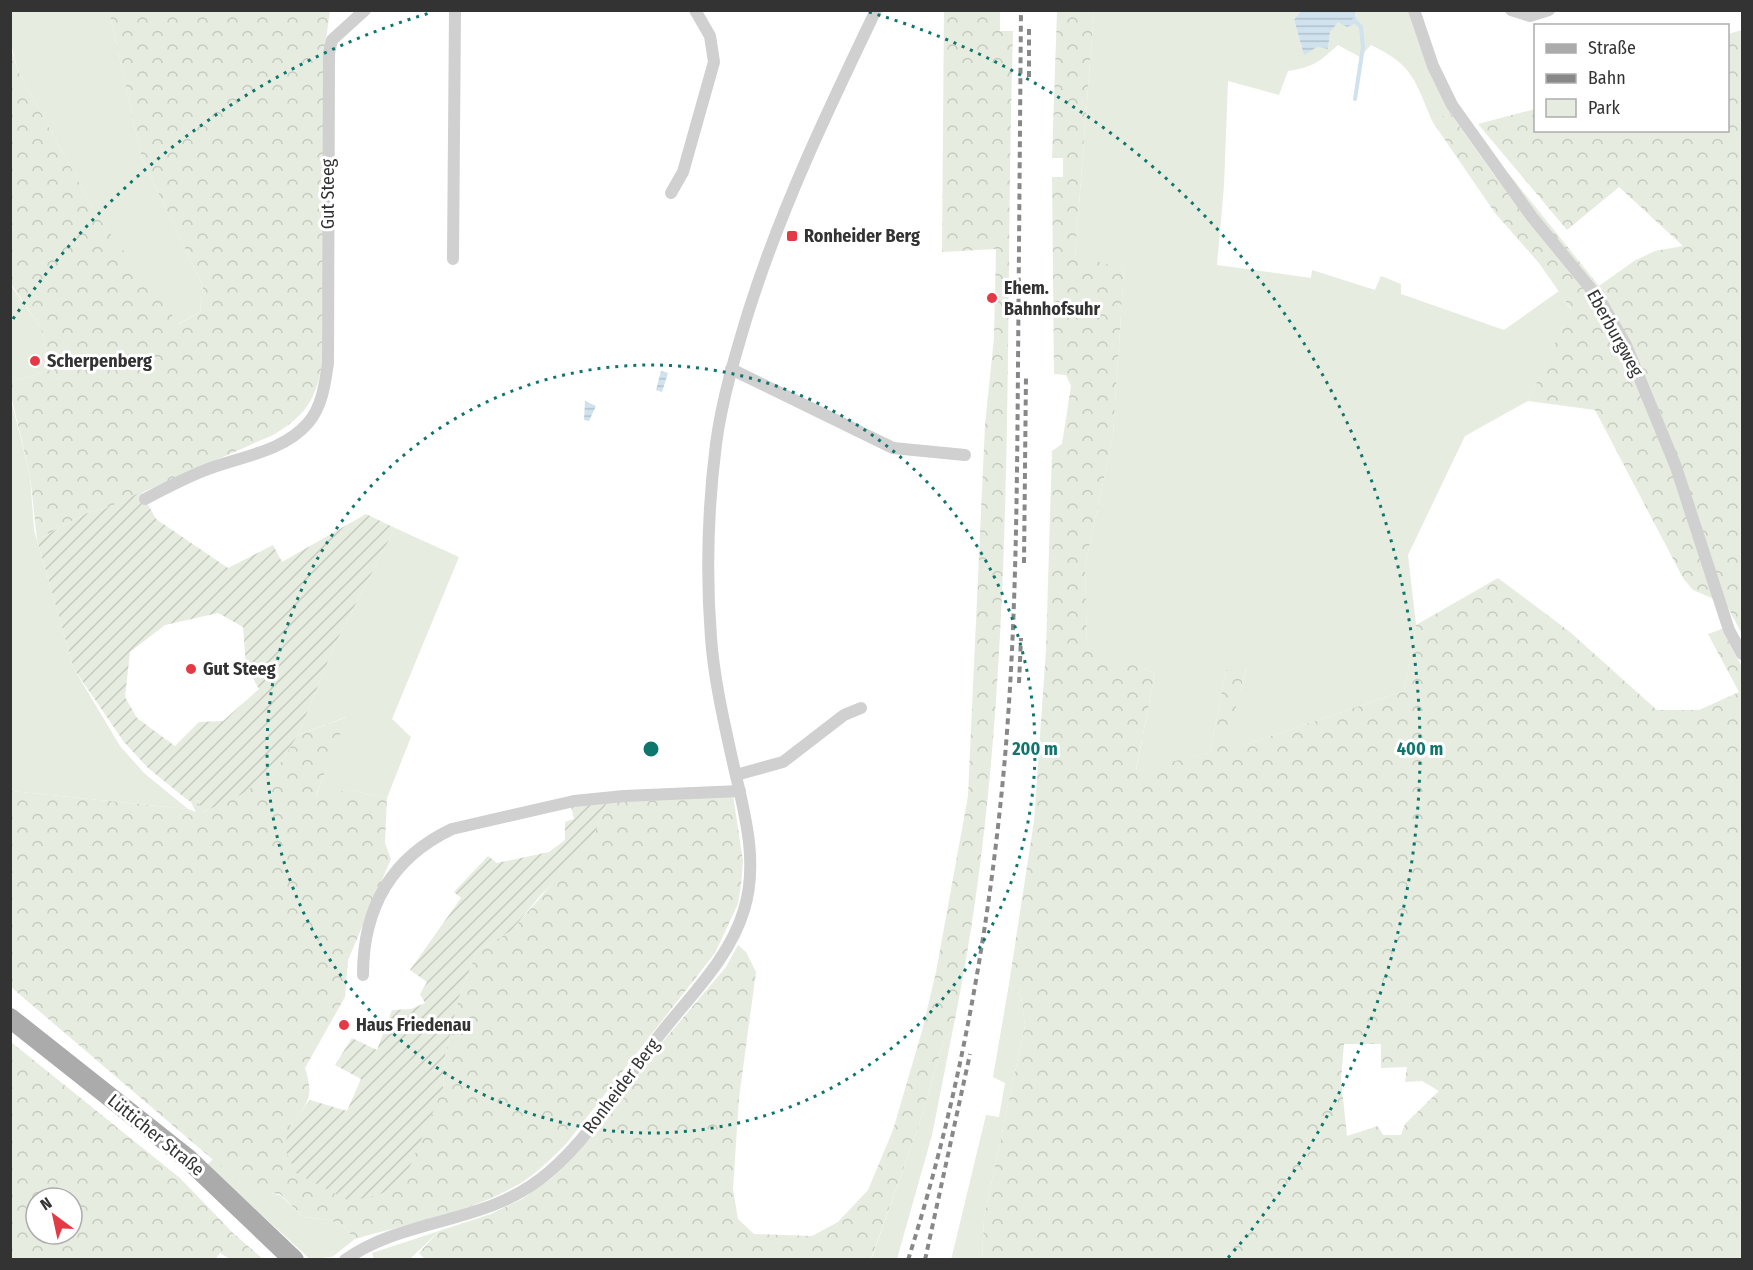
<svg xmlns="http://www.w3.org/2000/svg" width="1753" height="1270" font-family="'Fira Sans Condensed',sans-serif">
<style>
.green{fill:#e6ecdf}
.forest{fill:url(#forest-crowns);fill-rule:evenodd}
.garden{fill:url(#garden-furrows);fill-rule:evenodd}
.water{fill:url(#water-rules)}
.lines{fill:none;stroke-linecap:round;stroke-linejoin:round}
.stream{stroke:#cfe2ee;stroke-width:4}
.street{stroke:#d0d0d0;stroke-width:12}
.primary{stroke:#ababab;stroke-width:20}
.rail{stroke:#888;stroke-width:4;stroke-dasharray:6 4.5;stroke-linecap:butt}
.ring{fill:none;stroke:#0f766e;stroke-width:3;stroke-dasharray:3 6}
.poi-dot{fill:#e63946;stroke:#fff;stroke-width:2}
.labels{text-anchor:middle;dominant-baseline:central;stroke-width:6;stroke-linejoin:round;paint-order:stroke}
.street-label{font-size:18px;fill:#333;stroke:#fff}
.poi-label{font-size:18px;font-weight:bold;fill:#333;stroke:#fff;text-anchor:start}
.centre{fill:#0f766e;stroke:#fff;stroke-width:3}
.ring-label{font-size:18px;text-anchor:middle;font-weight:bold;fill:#0f766e;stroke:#fff;stroke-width:6;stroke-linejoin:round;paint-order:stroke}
</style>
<defs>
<pattern id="forest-crowns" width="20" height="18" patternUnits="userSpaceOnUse" patternTransform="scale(1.5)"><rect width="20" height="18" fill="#e6ecdf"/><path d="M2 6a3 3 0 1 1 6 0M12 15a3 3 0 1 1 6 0" fill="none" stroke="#c6cbc0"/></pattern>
<pattern id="garden-furrows" width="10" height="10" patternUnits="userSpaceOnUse" patternTransform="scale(1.5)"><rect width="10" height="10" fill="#e6ecdf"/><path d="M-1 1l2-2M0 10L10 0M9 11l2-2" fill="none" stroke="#c6cbc0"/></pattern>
<pattern id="water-rules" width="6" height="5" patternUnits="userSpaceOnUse" patternTransform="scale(1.5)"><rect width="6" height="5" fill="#cfe2ee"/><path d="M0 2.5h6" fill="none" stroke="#b2c2cd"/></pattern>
</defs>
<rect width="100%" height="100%" fill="#fff"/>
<!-- green -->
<g class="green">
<path d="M 10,11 L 109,11 L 142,159 L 203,286 L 200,312 L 178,324 L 98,217 L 18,71 L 11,45 Z"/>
<path d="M 1094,11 L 1301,11 L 1294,21 L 1304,54 L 1317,47 L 1328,49 L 1330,32 L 1338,21 L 1356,23 L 1355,11 L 1409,11 L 1436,65 L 1450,113 L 1432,121 C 1415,80 1413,65 1371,45 L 1360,57 L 1338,45 C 1319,62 1314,67 1288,71 L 1279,95 L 1228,81 L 1224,186 L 1217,265 L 1311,278 L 1312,270 L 1375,290 L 1381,276 L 1401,284 L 1401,294 L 1504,330 L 1559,291 L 1571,310 L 1528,401 L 1465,436 L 1408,555 L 1416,625 L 1404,691 L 1247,744 L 1225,744 L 1246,670 L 1226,670 L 1210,753 L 1136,771 L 1155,673 L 1087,648 L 1085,566 L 1113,436 L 1124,268 L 1075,257 Z"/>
<path d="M 10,284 L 41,328 L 50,370 L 11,382 Z"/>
<path d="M 10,396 L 30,475 L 34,530 L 74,669 L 120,746 L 144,773 L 188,809 L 11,791 Z"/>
<path d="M 395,528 L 459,557 L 392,719 L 411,737 L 387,798 L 351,790 L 316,796 L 346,717 L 298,735 L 335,644 Z"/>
<path d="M 1009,984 L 1021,996 L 1025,1025 L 984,1218 L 982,1259 L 951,1260 L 986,1115 L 999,1117 L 1005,1083 L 993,1077 Z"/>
<path d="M 953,1029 L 932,1135 L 897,1259 L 871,1260 L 919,1125 L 944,1040 Z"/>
<path d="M 213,1159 L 239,1182 L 261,1191 L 280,1195 L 303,1217 L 330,1220 L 344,1227 L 355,1239 L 332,1257 L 310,1259 L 207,1165 Z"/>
<path d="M 439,1231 L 410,1259 L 374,1259 L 372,1253 Z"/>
</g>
<!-- forest -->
<g class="forest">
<path d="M 109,11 L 330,11 L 326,39 L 322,364 C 316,400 305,416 273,435 L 107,508 L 87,513 L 37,540 L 30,475 L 11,396 L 11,382 L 50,370 L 41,328 L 11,284 L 10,45 L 18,71 L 98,217 L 179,324 L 200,312 L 203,286 L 142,159 Z"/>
<path d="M 944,11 L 1000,11 L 1000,31 L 1013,31 C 1003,361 1020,704 953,1029 L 944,1040 L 919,1125 L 871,1259 L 425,1259 L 419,1253 L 439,1231 L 491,1214 L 522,1199 L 552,1178 L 599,1129 L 660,1045 L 726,967 L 738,945 L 746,952 L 756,972 L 739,1098 L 733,1189 L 738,1219 L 754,1234 L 812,1236 L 838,1222 L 868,1190 L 893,1130 L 922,1031 L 936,972 L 968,796 L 985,425 L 994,338 L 996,249 L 942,252 Z"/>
<path d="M 1057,11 L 1094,11 L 1075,256 L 1124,268 L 1113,436 L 1085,566 L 1087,647 L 1155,673 L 1136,770 L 1210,753 L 1226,670 L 1246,669 L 1226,744 L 1247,744 L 1404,691 L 1416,625 L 1498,578 L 1570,632 L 1657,710 L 1699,710 L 1739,692 L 1708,634 L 1722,629 L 1742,667 L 1742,1259 L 982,1260 L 984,1218 L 1025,1025 L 1021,996 L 1009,984 L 1034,821 L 1046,650 L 1052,451 L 1062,444 L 1071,386 L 1066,375 L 1054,374 L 1052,177 L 1063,177 L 1063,158 L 1052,158 ZM 1344,1044 L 1381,1044 L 1381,1068 L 1407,1067 L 1405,1082 L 1422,1081 L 1439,1091 L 1405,1124 L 1401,1135 L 1383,1135 L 1378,1126 L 1347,1136 L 1341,1079 Z"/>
<path d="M 1742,30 L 1742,634 L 1726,604 L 1693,590 L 1683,578 L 1595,410 L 1528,401 L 1571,309 L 1539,263 L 1495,213 L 1432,121 L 1450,113 L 1495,176 L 1509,174 L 1599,286 L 1634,261 L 1655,251 L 1683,246 L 1619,187 L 1567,230 L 1478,124 L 1535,109 L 1536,130 L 1728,130 L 1728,34 Z"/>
<path d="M 347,717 L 316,795 L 351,790 L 387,798 L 385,843 L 391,859 L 348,960 L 345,997 L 305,1068 C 314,1097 309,1102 291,1124 L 443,1088 L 445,1056 L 459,997 L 477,951 L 511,931 L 593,837 L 607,802 L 733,795 L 743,861 L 741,885 L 738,904 L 715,953 L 566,1144 C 549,1161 533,1177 512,1188 C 465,1214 407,1224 355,1239 L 344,1227 L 330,1220 L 303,1217 L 280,1194 L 261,1192 L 239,1182 L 11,987 L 11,791 L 188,809 L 196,812 L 191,802 L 196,799 L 204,812 L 273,774 L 298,735 Z"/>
<path d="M 11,1042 L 180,1178 L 233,1233 L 263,1259 L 230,1259 L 220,1253 L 215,1260 L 11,1259 ZM 36,1198 L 72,1198 L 72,1234 L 36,1234 Z"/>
</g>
<!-- garden -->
<g class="garden">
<path d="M 141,492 L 156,519 L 228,568 L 273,545 L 282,562 L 366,514 L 395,528 L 335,644 L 298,735 L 273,774 L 240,795 L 203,812 L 197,800 L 191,802 L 185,798 L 148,768 L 124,742 L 74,669 L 37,540 L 87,513 L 107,508 ZM 218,613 L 243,627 L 246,666 L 259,689 L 223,721 L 199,722 L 175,746 L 137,718 L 125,697 L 130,652 L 165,625 Z"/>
<path d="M 607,802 L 593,837 L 582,854 L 540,896 L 511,931 L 477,951 L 459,997 L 445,1056 L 443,1088 L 407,1173 L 393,1188 L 378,1195 L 349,1201 L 296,1173 L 284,1147 L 291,1124 L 310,1100 L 347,1111 L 361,1079 L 335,1065 L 352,1038 L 377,1050 L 392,1010 L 411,1009 L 425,1003 L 420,994 L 427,982 L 410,970 L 461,898 L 454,892 L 488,856 L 497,863 L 549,852 L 565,840 L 565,822 L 574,819 L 571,807 Z"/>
</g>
<!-- water -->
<g class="water">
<path d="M 1355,11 L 1356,23 L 1347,27 L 1338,22 L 1330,32 L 1328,49 L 1317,47 L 1304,55 L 1294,20 L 1301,11 Z"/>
<path d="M 661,371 L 668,373 L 662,392 L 656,390 Z"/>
<path d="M 585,401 L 596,406 L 589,421 L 584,420 Z"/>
</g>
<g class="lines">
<!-- stream -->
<path class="stream" d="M 1354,20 L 1361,27 L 1363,47 L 1355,99"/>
<!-- street -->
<g class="street">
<path d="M 1414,10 L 1433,66 L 1452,105 L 1532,217 L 1600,300 L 1626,345 L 1676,467 L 1729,630 L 1742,654"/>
<path d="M 1511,10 L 1530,16 L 1549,10"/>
<path d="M 671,193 L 683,172 L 714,62 L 710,36 L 695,10"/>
<path d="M 453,259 L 455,10"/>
<path d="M 731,369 L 893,448 L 965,455"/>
<path d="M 145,499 C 164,489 183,479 203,471 C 237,457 282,453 308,423 C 322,407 325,384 328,363 L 329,53 L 332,40 L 365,10"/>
<path d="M 736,775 L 783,762 L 844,715 L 861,708"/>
<path d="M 363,975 C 363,908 391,858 452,829 L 574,801 L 624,796 L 740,791"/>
<path d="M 345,1260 C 407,1216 487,1226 549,1172 C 590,1137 619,1088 652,1045 C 684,1001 728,963 744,910 C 759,861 744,811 733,763 C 724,722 714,679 711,638 C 706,574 708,507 716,444 C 722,399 735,356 748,313 C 781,208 828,110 876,10"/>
</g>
<!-- primary -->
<path class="primary" d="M 10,1018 L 187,1158 L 294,1260"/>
<!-- rail -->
<g class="rail">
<path d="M 1029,77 L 1029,29"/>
<path d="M 1024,563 L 1026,374"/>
<path d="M 1019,683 L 1021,638"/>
<path d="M 908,1260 C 960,1097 990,927 1005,757 C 1016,627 1017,496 1018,365 C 1019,247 1020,129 1021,10"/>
<path d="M 925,1260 L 970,1054"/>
</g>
</g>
<!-- distance rings -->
<g class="ring">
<circle cx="651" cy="749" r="384"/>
<path d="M13 319A769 769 0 0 1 433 12M869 12A769 769 0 0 1 1227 1259"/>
</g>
<!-- markers -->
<g class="poi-dot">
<rect x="786" y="230" width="12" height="12" rx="3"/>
<circle cx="992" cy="298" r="6"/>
<circle cx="35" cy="361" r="6"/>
<circle cx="191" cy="669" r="6"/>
<circle cx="344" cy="1025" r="6"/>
</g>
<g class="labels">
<!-- street labels -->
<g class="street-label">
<text transform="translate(328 194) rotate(-90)">Gut Steeg</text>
<text transform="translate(1615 333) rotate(61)">Eberburgweg</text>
<text transform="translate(621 1086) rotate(-53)">Ronheider Berg</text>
<text transform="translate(156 1135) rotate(39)">Lütticher Straße</text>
</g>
<!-- poi labels -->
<g class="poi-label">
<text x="804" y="236">Ronheider Berg</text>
<text x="1004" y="288">Ehem.<tspan x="1004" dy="21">Bahnhofsuhr</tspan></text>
<text x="47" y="361">Scherpenberg</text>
<text x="203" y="669">Gut Steeg</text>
<text x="356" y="1025">Haus Friedenau</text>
</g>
</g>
<circle cx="651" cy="749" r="9" class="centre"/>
<g class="ring-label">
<text x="1035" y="755">200 m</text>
<text x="1420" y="755">400 m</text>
</g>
<!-- border -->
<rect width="1753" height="1270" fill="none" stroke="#333333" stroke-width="24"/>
<!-- legend -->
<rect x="1534" y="24" width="195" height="108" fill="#ffffff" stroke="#adadad" stroke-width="1.5"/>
<rect x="1546" y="44" width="30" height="9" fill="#ababab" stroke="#adadad" stroke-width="1.5"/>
<text x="1588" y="54" font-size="18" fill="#333333">Straße</text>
<rect x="1546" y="74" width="30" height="9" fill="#888888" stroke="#adadad" stroke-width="1.5"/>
<text x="1588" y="84" font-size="18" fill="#333333">Bahn</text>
<rect x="1546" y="99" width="30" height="18" fill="#e6ecdf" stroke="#adadad" stroke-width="1.5"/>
<text x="1588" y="114" font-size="18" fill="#333333">Park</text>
<!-- north arrow -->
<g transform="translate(54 1216) rotate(327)"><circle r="28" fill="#ffffff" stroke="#adadad" stroke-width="1.5"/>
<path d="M0-4.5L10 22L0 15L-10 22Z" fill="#e63946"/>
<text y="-9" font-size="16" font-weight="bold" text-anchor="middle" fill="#333333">N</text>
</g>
</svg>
